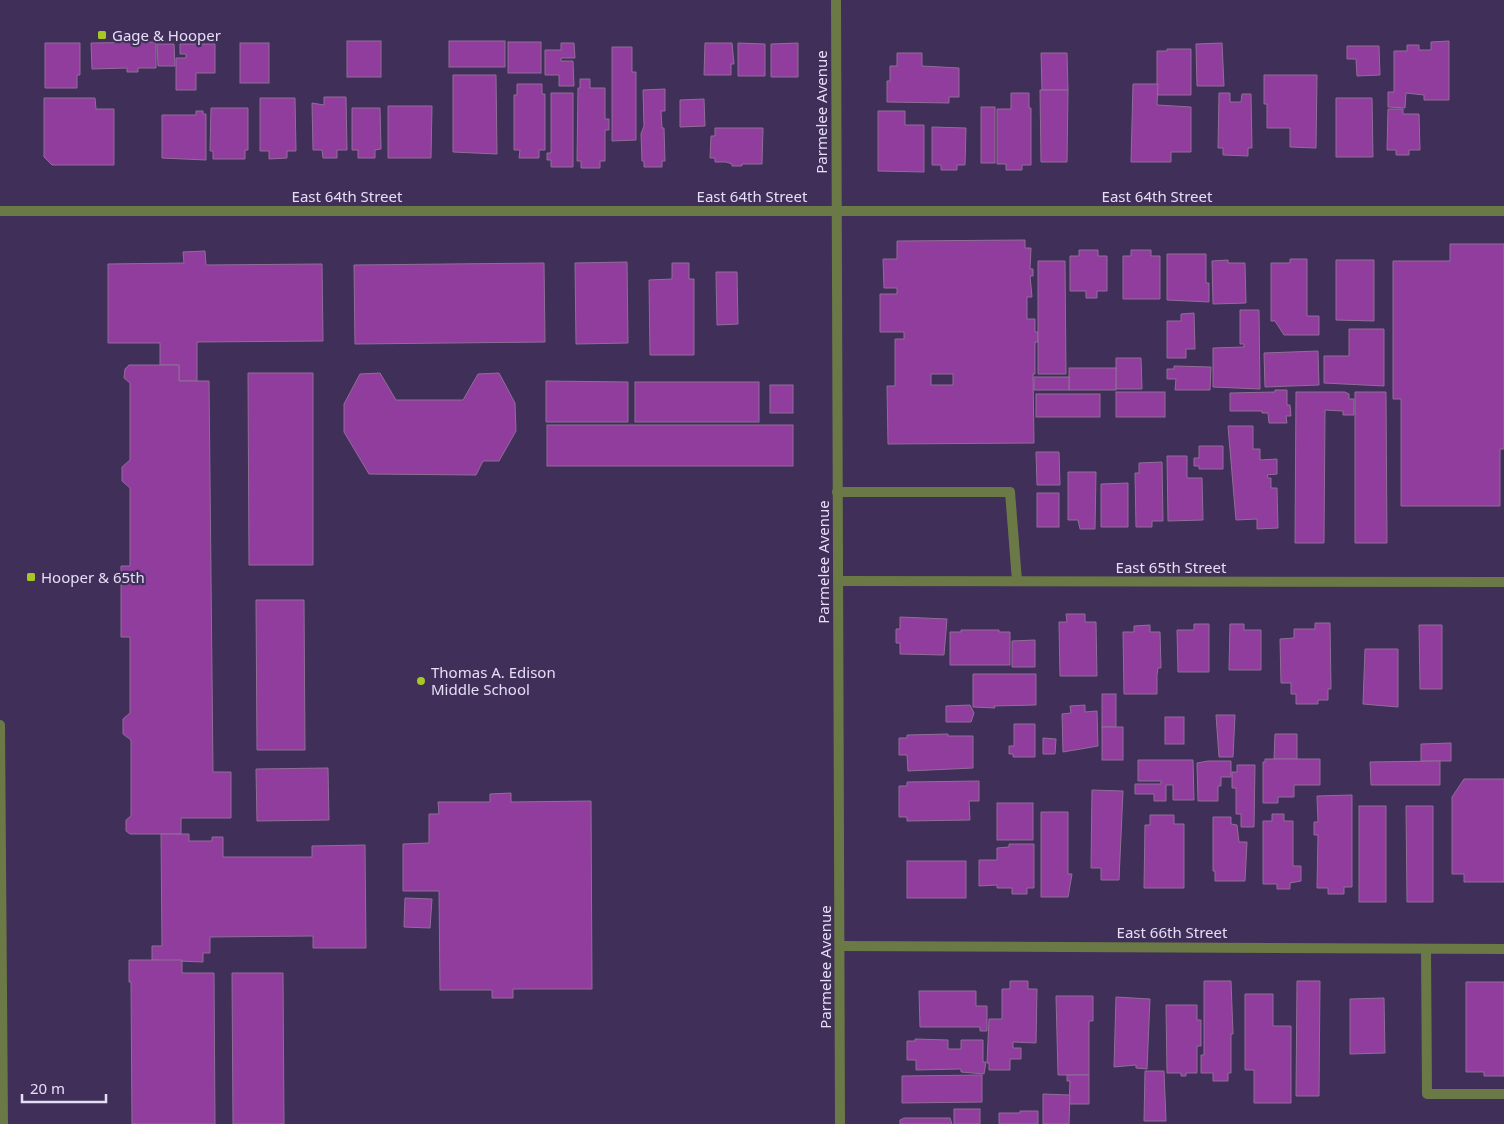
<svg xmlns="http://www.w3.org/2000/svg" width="1504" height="1124" font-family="'Noto Sans',sans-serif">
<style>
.building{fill:#903d9e;stroke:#906e96;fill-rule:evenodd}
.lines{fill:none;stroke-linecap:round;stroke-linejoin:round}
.service{stroke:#6a7945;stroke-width:10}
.minor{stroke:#6a7945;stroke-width:10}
.tertiary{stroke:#6a7945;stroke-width:10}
.poi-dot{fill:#a6c822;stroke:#402f59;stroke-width:2}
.labels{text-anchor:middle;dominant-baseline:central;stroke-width:4.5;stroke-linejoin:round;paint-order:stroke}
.poi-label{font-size:15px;fill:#e6ddf7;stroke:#402f59;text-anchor:start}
.street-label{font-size:15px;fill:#e6ddf7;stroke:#402f59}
</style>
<rect width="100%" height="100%" fill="#402f59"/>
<!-- building -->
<g class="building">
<rect x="347" y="41" width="34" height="36"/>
<rect x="449" y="41" width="56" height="26"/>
<path d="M 1449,41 L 1449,100 L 1424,100 L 1424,95 L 1406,93 L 1405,108 L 1388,107 L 1388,92 L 1394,92 L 1394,51 L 1407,51 L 1407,45 L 1419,45 L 1419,50 L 1431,50 L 1431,42 Z"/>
<path d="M 156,42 L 156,68 L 138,68 L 138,72 L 127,72 L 127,68 L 92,69 L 91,43 Z"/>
<rect x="508" y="42" width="33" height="31"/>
<path d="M 45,43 L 80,43 L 80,75 L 77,75 L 77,88 L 45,88 Z"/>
<rect x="240" y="43" width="29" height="40"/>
<path d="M 561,43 L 574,43 L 575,58 L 561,58 L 561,61 L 573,61 L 574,86 L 559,86 L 559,75 L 545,75 L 545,50 L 561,50 Z"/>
<path d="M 705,43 L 732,43 L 734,64 L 731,64 L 731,75 L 704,75 Z"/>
<path d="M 738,43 L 765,44 L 765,76 L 738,76 Z"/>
<path d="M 798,43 L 798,77 L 771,77 L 771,44 Z"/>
<path d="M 1222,43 L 1224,86 L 1197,86 L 1196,44 Z"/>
<path d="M 157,44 L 174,44 L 175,66 L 158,66 Z"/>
<path d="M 180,44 L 215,44 L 215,73 L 196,73 L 196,90 L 176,90 L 176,58 L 186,58 L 186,54 L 180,54 Z"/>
<path d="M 1347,46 L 1379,46 L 1380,75 L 1357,76 L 1356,59 L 1347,59 Z"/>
<path d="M 612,47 L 632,47 L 632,72 L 636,72 L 636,140 L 612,141 Z"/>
<path d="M 1167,49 L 1191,49 L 1191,95 L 1157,95 L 1157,51 L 1167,51 Z"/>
<path d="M 897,53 L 922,53 L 922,66 L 959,68 L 959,97 L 949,97 L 949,103 L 887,102 L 887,81 L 890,81 L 890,66 L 897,66 Z"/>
<path d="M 1041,53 L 1067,53 L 1068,90 L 1042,90 Z"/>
<path d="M 453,75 L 496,75 L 497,154 L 453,152 Z"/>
<path d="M 1264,75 L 1317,75 L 1316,148 L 1290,147 L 1290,128 L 1267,128 L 1267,104 L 1264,104 Z"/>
<path d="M 580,79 L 590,79 L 590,88 L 605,88 L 605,119 L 609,119 L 609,130 L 605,130 L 605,161 L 600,161 L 600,168 L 581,168 L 581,161 L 577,161 L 578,88 L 580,88 Z"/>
<path d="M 517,84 L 542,84 L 542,94 L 545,94 L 545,150 L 539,150 L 539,158 L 519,158 L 520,150 L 514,150 L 514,95 L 517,95 Z"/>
<path d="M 1133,84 L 1158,84 L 1157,105 L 1191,107 L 1191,152 L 1171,152 L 1171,162 L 1131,162 Z"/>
<path d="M 665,89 L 665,111 L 661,111 L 662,128 L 664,128 L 665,161 L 662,161 L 662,167 L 644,167 L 644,161 L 642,161 L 641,134 L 644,126 L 643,90 Z"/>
<path d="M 1040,90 L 1068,90 L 1067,162 L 1041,162 Z"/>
<path d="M 551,93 L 573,93 L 573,167 L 551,167 L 551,160 L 547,160 L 547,153 L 551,153 Z"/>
<path d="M 1011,93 L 1029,93 L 1029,108 L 1031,108 L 1031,165 L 1022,165 L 1022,170 L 1006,170 L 1006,164 L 997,164 L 997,109 L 1011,109 Z"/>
<path d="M 1219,93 L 1230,93 L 1230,102 L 1241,102 L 1242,94 L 1251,94 L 1252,148 L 1248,148 L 1248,156 L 1223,155 L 1223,148 L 1218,148 Z"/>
<path d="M 324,97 L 346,97 L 347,150 L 337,150 L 337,158 L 323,158 L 322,150 L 313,150 L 312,103 L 324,105 Z"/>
<path d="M 44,98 L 95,98 L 96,109 L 114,109 L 114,165 L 52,165 L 44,157 Z"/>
<path d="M 260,98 L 295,98 L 296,151 L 287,151 L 287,158 L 269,159 L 269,151 L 260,151 Z"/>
<path d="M 1336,98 L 1372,98 L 1373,157 L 1336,157 Z"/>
<path d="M 704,99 L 705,126 L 680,127 L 680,100 Z"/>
<path d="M 388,106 L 432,106 L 431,158 L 388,158 Z"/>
<rect x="981" y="107" width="14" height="56"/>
<path d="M 211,108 L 248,108 L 248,150 L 245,150 L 245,159 L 213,159 L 213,151 L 210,151 Z"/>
<path d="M 352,108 L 380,108 L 381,149 L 375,150 L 375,158 L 358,158 L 358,150 L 352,150 Z"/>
<path d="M 1388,109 L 1403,109 L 1403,114 L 1419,114 L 1420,150 L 1409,150 L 1409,155 L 1396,155 L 1396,150 L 1387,150 Z"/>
<path d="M 196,111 L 203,111 L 203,114 L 206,114 L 206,160 L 162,158 L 162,115 L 196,115 Z"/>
<path d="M 878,111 L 905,111 L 905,125 L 924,125 L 924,172 L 878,171 Z"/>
<path d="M 932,127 L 966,128 L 965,165 L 957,165 L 957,170 L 941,170 L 941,165 L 932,165 Z"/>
<path d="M 715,128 L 763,128 L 762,164 L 742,164 L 742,166 L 732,166 L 732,164 L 726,162 L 715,162 L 715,158 L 710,158 L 711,136 L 715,136 Z"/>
<path d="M 1025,240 L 1025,248 L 1031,248 L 1030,269 L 1033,269 L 1033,276 L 1030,276 L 1032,297 L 1027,297 L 1027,319 L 1035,319 L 1035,332 L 1038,332 L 1038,342 L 1035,342 L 1035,374 L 1033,374 L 1034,443 L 888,444 L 887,386 L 895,386 L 895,339 L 904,339 L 904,332 L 880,332 L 880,294 L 897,294 L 897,288 L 884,288 L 883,259 L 897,259 L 897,241 ZM 931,374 L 953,374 L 953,385 L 931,385 Z"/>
<path d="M 1450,244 L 1504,244 L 1504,449 L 1500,449 L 1500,506 L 1401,506 L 1401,399 L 1393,399 L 1393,261 L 1450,261 Z"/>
<path d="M 1079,250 L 1098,250 L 1098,256 L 1107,256 L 1107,291 L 1097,291 L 1097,298 L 1086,298 L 1086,291 L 1070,291 L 1070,256 L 1079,256 Z"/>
<path d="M 1131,250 L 1151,250 L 1151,256 L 1160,256 L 1160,299 L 1123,299 L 1123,256 L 1131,256 Z"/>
<path d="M 205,251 L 206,265 L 322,264 L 323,341 L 197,342 L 197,381 L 179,381 L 179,365 L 160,365 L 160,343 L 108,343 L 108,264 L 184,263 L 183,252 Z"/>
<path d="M 1167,254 L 1206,254 L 1206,283 L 1209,283 L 1209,302 L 1167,300 Z"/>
<path d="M 1290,259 L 1307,259 L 1307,316 L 1319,316 L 1319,335 L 1284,335 L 1275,321 L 1271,321 L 1271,263 L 1290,263 Z"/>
<path d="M 1228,260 L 1228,263 L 1245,263 L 1246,303 L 1213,304 L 1212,261 Z"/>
<path d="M 1336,260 L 1374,260 L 1374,321 L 1336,320 Z"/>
<path d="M 1038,261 L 1065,261 L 1066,374 L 1038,374 Z"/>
<path d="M 627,262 L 628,343 L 576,344 L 575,263 Z"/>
<path d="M 544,263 L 545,342 L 355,344 L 354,265 Z"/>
<path d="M 672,263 L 689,263 L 689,279 L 694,279 L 694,355 L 650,355 L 649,280 L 672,279 Z"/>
<path d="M 716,272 L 737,272 L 738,324 L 717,325 Z"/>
<path d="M 1240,310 L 1259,310 L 1260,389 L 1213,387 L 1213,348 L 1244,347 L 1244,344 L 1240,344 Z"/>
<path d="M 1194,313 L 1195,349 L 1186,349 L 1186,358 L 1167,358 L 1167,321 L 1181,321 L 1181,314 Z"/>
<path d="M 1349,329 L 1384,329 L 1384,386 L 1324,383 L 1324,356 L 1349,356 Z"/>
<path d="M 1318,351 L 1319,385 L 1265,387 L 1264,353 Z"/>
<path d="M 1116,358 L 1141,358 L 1142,389 L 1116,389 Z"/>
<path d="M 129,365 L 179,365 L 179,381 L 209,381 L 213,772 L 231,772 L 231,818 L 181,818 L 181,834 L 130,834 L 126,831 L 126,820 L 131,816 L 131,740 L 123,734 L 123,719 L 130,713 L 130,637 L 121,637 L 121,566 L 130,566 L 130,488 L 122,481 L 122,467 L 130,460 L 130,383 L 124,378 L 125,369 Z"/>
<path d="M 1174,366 L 1211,367 L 1210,390 L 1175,390 L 1176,379 L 1167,379 L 1167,369 L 1174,369 Z"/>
<rect x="1069" y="368" width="47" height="22"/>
<path d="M 248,373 L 313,373 L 313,565 L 249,565 Z"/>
<path d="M 380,373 L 396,400 L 463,400 L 478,374 L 499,373 L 515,403 L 516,431 L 499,461 L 483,461 L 476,475 L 369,474 L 344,432 L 344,404 L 360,374 Z"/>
<rect x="1034" y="377" width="35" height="13"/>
<path d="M 546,381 L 628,382 L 628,422 L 546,422 Z"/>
<rect x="635" y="382" width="124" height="40"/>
<rect x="770" y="385" width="23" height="28"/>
<path d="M 1275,390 L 1287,390 L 1287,405 L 1290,405 L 1291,416 L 1286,416 L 1287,423 L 1269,423 L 1268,413 L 1262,413 L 1262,411 L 1230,411 L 1230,393 L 1275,392 Z"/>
<rect x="1116" y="392" width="49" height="25"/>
<path d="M 1296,392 L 1345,392 L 1349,394 L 1349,399 L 1354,399 L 1354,415 L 1343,415 L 1343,411 L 1325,410 L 1324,543 L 1295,543 Z"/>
<path d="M 1355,392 L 1386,392 L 1387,543 L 1355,543 Z"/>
<rect x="1036" y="394" width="64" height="23"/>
<rect x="547" y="425" width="246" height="41"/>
<path d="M 1228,426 L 1253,426 L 1253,449 L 1260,449 L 1260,460 L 1277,459 L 1277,474 L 1267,475 L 1268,478 L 1271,478 L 1271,488 L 1277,488 L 1278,528 L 1257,529 L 1257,519 L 1236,520 Z"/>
<path d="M 1199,446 L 1223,446 L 1223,469 L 1199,469 L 1199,466 L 1194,466 L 1194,458 L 1199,458 Z"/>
<path d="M 1036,452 L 1059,452 L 1060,485 L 1037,485 Z"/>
<path d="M 1167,456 L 1187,456 L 1187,478 L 1202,478 L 1203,520 L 1168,521 Z"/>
<path d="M 1162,462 L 1163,521 L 1152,521 L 1152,527 L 1136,527 L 1135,473 L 1139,473 L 1139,463 Z"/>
<path d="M 1068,472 L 1096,472 L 1095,529 L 1080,529 L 1078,520 L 1068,520 Z"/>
<path d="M 1128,483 L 1128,527 L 1101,527 L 1101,484 Z"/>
<rect x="1037" y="493" width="22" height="34"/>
<path d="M 256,600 L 304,600 L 305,750 L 257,750 Z"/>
<path d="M 1066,614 L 1085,614 L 1085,622 L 1096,622 L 1097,676 L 1060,676 L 1059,622 L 1067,622 Z"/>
<path d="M 900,617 L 947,619 L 944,655 L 900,654 L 900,643 L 896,643 L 896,629 L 900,629 Z"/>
<path d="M 1315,623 L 1330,623 L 1331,689 L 1328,689 L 1328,700 L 1318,700 L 1318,704 L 1296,704 L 1296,694 L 1291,694 L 1291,683 L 1281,683 L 1280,639 L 1294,638 L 1294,629 L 1315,629 Z"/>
<path d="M 1194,624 L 1209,624 L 1209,672 L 1178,672 L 1177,630 L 1194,630 Z"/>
<path d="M 1230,624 L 1244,624 L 1244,630 L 1261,630 L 1261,670 L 1229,670 Z"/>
<path d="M 1150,625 L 1150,632 L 1160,632 L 1161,668 L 1158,668 L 1157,675 L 1157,694 L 1124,694 L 1123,632 L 1134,632 L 1134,626 Z"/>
<path d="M 1419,625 L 1442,625 L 1442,689 L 1420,689 Z"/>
<path d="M 961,630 L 999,630 L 999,632 L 1010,632 L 1010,665 L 950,665 L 950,632 L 961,632 Z"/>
<path d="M 1035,640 L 1035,667 L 1012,667 L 1012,641 Z"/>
<path d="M 1365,649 L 1398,649 L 1398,707 L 1363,704 Z"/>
<path d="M 973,674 L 1036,674 L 1036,705 L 994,706 L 995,708 L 973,707 Z"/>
<rect x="1102" y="694" width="14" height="33"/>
<path d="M 970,705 L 974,713 L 971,722 L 946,722 L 946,706 Z"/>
<path d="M 1085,705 L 1085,712 L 1097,711 L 1098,746 L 1063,752 L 1062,714 L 1071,713 L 1070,706 Z"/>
<path d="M 1216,715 L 1235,715 L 1233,757 L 1219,757 Z"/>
<rect x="1165" y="717" width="19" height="27"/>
<path d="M 1014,724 L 1035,724 L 1035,757 L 1013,757 L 1013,754 L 1009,754 L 1009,746 L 1014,746 Z"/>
<rect x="1102" y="727" width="21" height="33"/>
<path d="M 948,734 L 948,736 L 973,736 L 973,768 L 908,771 L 907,755 L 899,755 L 899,738 L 907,738 L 907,735 Z"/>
<path d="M 1275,734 L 1297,734 L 1297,759 L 1274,759 Z"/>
<path d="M 1043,738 L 1056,739 L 1055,754 L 1043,754 Z"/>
<path d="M 1451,743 L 1451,761 L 1421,761 L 1421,744 Z"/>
<path d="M 1265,759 L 1320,759 L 1320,785 L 1294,785 L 1294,797 L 1278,797 L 1278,803 L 1263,803 L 1263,762 L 1265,762 Z"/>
<path d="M 1138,760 L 1193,760 L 1194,800 L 1173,800 L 1173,785 L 1166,785 L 1166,801 L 1154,801 L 1154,794 L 1135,794 L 1135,784 L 1161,784 L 1161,781 L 1138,781 Z"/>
<path d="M 1208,761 L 1231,761 L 1231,777 L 1221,777 L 1221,786 L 1218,786 L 1218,801 L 1198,801 L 1197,763 Z"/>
<path d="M 1440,761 L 1440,785 L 1371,785 L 1370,762 Z"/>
<path d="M 1237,765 L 1255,765 L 1254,827 L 1241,827 L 1241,814 L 1236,814 L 1236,788 L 1232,788 L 1232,772 L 1237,772 Z"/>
<path d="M 328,768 L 329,820 L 257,821 L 256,769 Z"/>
<path d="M 1464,779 L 1504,779 L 1504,882 L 1464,882 L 1464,874 L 1452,874 L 1452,797 Z"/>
<path d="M 979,781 L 979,801 L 969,801 L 970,820 L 907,821 L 907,817 L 899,817 L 899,786 L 907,786 L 907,782 Z"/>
<path d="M 1092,790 L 1123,791 L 1119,880 L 1101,880 L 1101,868 L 1091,868 Z"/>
<path d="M 511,793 L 511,802 L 591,801 L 592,989 L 513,989 L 513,998 L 492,998 L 492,990 L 440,990 L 439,891 L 403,891 L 403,844 L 429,843 L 429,814 L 439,814 L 438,802 L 490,802 L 490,794 Z"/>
<path d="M 1352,795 L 1352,887 L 1344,887 L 1344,894 L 1328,894 L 1328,888 L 1317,888 L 1318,835 L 1314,835 L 1314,822 L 1318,822 L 1317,796 Z"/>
<rect x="997" y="803" width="36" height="37"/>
<rect x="1359" y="806" width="27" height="96"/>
<path d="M 1406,806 L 1433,806 L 1433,902 L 1407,902 Z"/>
<path d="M 1041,812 L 1068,812 L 1068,874 L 1072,874 L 1068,897 L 1041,897 Z"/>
<path d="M 1272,814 L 1284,814 L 1284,821 L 1293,821 L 1293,866 L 1301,866 L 1301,881 L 1290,883 L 1290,889 L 1277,889 L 1277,884 L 1263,884 L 1263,821 L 1272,821 Z"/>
<path d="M 1150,815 L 1174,815 L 1174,824 L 1184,824 L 1184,888 L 1144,888 L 1145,825 L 1150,825 Z"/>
<path d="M 1213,817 L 1231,817 L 1231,824 L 1237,825 L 1239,842 L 1247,842 L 1245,881 L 1215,881 L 1215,871 L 1213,871 Z"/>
<path d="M 161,834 L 189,834 L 189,841 L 212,841 L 212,837 L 223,837 L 223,857 L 312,857 L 312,846 L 365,845 L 366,948 L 313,948 L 313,936 L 210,937 L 210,953 L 203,953 L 203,962 L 152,960 L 152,946 L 162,946 Z"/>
<path d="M 1009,844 L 1034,844 L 1034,888 L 1027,888 L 1027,894 L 1012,894 L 1012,888 L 997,888 L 997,885 L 979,886 L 979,860 L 997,860 L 997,848 L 1009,847 Z"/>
<rect x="907" y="861" width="59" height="37"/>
<path d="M 405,898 L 432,899 L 430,928 L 404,927 Z"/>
<path d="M 129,960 L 182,960 L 182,973 L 214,973 L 215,1124 L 132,1124 L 131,982 L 129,982 Z"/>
<path d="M 232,973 L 283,973 L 284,1124 L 233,1124 Z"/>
<path d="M 1010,981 L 1028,981 L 1028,989 L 1037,989 L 1036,1043 L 1013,1042 L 1013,1048 L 1021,1048 L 1021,1059 L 1010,1059 L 1010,1070 L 989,1070 L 989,1063 L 987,1063 L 989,1019 L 1002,1019 L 1002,989 L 1010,989 Z"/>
<path d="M 1204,981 L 1231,981 L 1233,1034 L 1231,1034 L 1231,1073 L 1228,1073 L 1228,1081 L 1213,1081 L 1213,1073 L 1201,1073 L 1201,1055 L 1204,1055 Z"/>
<path d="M 1297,981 L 1320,981 L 1319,1096 L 1296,1096 Z"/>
<path d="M 1466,982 L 1504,982 L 1504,1076 L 1484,1076 L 1484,1072 L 1466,1072 Z"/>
<path d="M 919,991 L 976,991 L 976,1006 L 987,1006 L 987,1031 L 980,1031 L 980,1027 L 920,1027 Z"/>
<path d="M 1245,994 L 1273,994 L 1273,1026 L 1291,1026 L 1291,1103 L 1254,1103 L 1254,1070 L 1245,1070 Z"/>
<path d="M 1056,996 L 1093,996 L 1093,1021 L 1089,1021 L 1089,1075 L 1058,1075 Z"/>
<path d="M 1116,997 L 1150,999 L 1147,1069 L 1136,1068 L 1136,1065 L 1114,1067 Z"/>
<path d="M 1384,998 L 1385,1053 L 1350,1054 L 1350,999 Z"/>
<path d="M 1166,1005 L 1197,1005 L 1197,1020 L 1201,1020 L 1201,1046 L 1197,1046 L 1197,1073 L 1186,1073 L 1186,1076 L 1181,1076 L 1181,1073 L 1167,1073 Z"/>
<path d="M 915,1039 L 948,1040 L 948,1049 L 961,1049 L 961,1040 L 983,1040 L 983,1062 L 986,1062 L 984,1074 L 961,1072 L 961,1069 L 916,1070 L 916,1060 L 907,1060 L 907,1041 L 915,1041 Z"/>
<path d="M 1145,1071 L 1164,1071 L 1166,1121 L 1144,1121 Z"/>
<path d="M 982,1075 L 982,1102 L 902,1103 L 902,1076 Z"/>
<path d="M 1067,1075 L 1089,1075 L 1089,1104 L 1069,1104 L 1070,1081 L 1067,1081 Z"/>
<path d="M 1043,1094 L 1070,1095 L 1069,1124 L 1043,1124 Z"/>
<rect x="954" y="1109" width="26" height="15"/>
<path d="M 1020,1111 L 1038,1111 L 1038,1124 L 999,1124 L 999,1113 L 1020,1113 Z"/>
<path d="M 904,1118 L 950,1118 L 952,1124 L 900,1124 L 900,1120 Z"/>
</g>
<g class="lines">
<!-- service -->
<g class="service">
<path d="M 837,492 L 1010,492 L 1017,581"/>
<path d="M 1426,949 L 1427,1094 L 1504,1094"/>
</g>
<!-- minor -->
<g class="minor">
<path d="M 836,0 L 840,1124"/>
<path d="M 0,211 L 1504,211"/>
<path d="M 838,581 L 1504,582"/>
<path d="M 840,946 L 1504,949"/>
</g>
<!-- tertiary -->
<path class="tertiary" d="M 0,725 L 3,1124"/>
</g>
<!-- markers -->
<g class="poi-dot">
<rect x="97" y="30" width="10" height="10" rx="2.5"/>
<rect x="26" y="572" width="10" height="10" rx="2.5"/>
<circle cx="421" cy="681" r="5"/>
</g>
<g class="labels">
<!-- poi labels -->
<g class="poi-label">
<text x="112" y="35">Gage &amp; Hooper</text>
<text x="41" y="577">Hooper &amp; 65th</text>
<text x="431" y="672">Thomas A. Edison<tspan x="431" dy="17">Middle School</tspan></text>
</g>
<!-- street labels -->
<g class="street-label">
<text transform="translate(821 112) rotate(-90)">Parmelee Avenue</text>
<text x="347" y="196">East 64th Street</text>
<text x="752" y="196">East 64th Street</text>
<text x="1157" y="196">East 64th Street</text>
<text transform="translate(823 562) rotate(-90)">Parmelee Avenue</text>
<text x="1171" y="567">East 65th Street</text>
<text x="1172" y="932">East 66th Street</text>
<text transform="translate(825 967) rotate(-90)">Parmelee Avenue</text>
</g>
</g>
<!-- scale -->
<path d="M22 1094v8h84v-8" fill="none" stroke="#e6ddf7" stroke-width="2.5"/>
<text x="30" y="1094" font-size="15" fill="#e6ddf7" stroke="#402f59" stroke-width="4" paint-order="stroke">20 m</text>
</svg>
